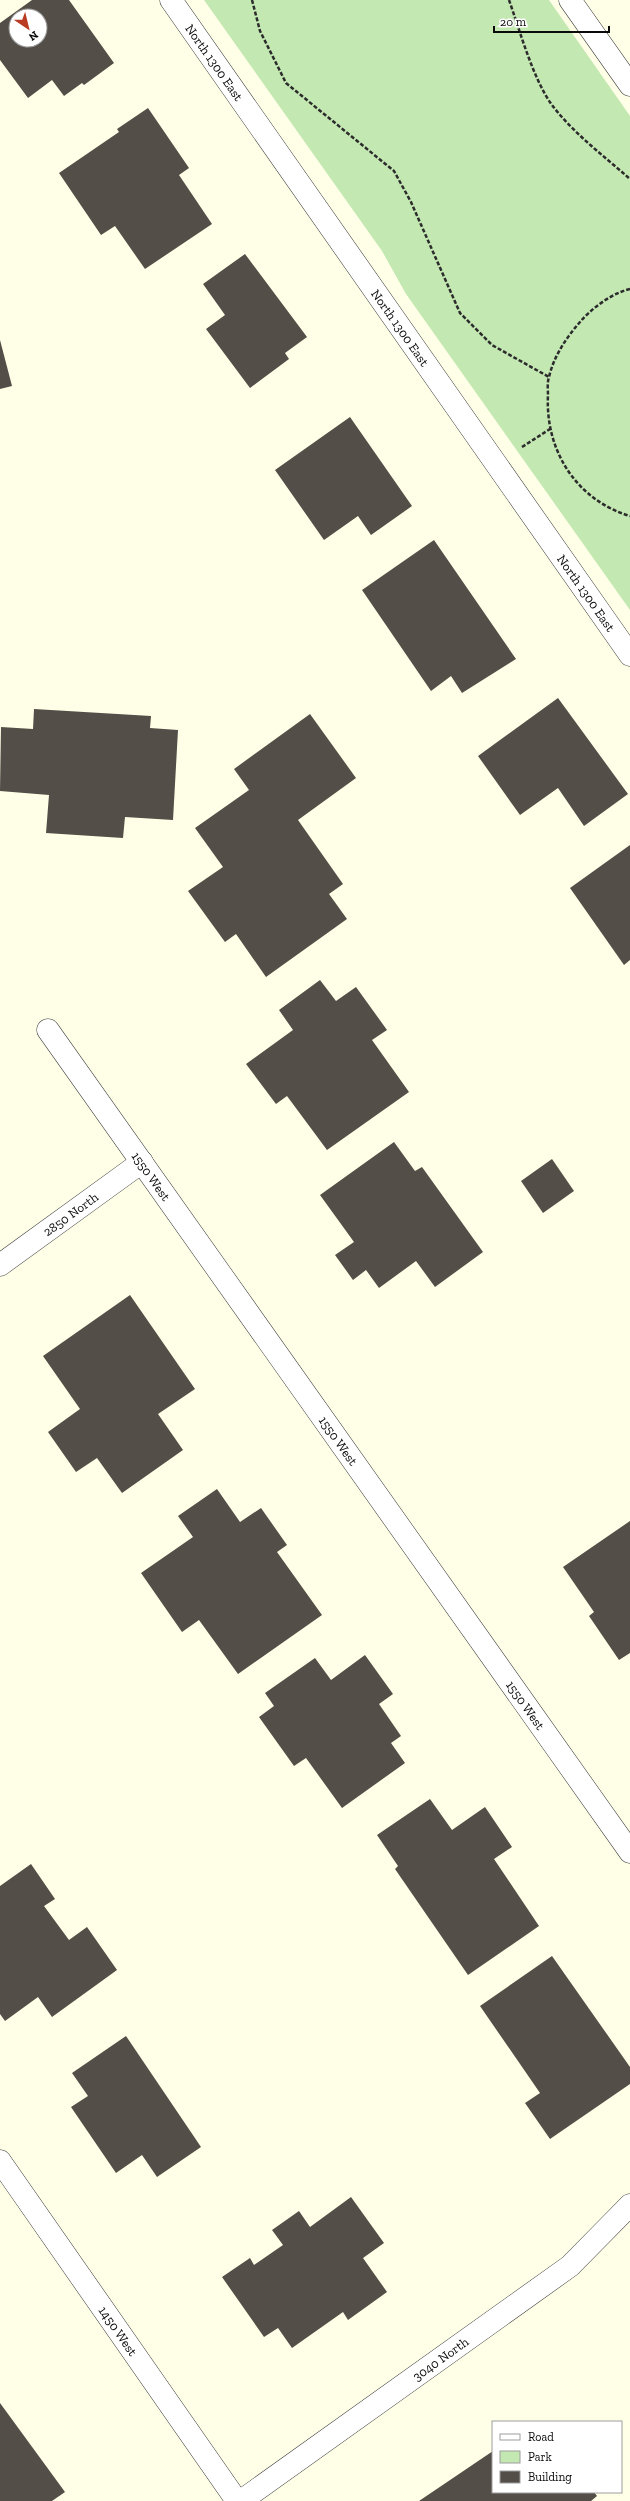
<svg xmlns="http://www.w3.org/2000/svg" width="630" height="2501" font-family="'Zilla Slab',serif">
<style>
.green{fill:#c3e8b2}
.building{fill:#534e47;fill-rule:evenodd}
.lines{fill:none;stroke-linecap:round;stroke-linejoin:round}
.minor-casing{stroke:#3d3d3d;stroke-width:23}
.path{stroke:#2c2c2c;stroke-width:2.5;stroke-dasharray:4 2;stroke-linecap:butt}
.minor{stroke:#fff;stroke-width:22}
.labels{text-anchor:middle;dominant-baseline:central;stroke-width:4;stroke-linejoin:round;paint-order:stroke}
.street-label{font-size:13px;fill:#0a0a0a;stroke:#fff}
</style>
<rect width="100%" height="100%" fill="#ffffe7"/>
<!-- green -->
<path class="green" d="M 204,0 L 549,0 L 630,116 L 630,610 L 406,294 L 382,251 Z"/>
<!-- building -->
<g class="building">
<path d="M 32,0 L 69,0 L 114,63 L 84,85 L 82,83 L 64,96 L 52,80 L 28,98 L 0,60 L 0,23 ZM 16,16 L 40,16 L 40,40 L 16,40 Z"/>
<path d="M 148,108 L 189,168 L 179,175 L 212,224 L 145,269 L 115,226 L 101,235 L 59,173 L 119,132 L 117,129 Z"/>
<path d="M 245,254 L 307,337 L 285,353 L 289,359 L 250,388 L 206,329 L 225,315 L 203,284 Z"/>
<path d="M 0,340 L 12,386 L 0,389 Z"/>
<path d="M 350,417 L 412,506 L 371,535 L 358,516 L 324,540 L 275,470 Z"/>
<path d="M 434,540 L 516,659 L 462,693 L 451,676 L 431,691 L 362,590 Z"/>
<path d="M 558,698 L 628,794 L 584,826 L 558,788 L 520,815 L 478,756 Z"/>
<path d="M 34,709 L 151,716 L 150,728 L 178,730 L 173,820 L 125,817 L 123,838 L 46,833 L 49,795 L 0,791 L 1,727 L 33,729 Z"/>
<path d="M 310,714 L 356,778 L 298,820 L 343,884 L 329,894 L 347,919 L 266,977 L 236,934 L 225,942 L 188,891 L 223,867 L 195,828 L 249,790 L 234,769 Z"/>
<path d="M 630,845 L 630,960 L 624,965 L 570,888 Z"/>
<path d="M 320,980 L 336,1001 L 356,987 L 387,1030 L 372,1040 L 409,1092 L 327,1150 L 287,1096 L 276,1104 L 246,1064 L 293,1030 L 279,1010 Z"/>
<path d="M 394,1142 L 415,1171 L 422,1167 L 483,1252 L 435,1287 L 416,1261 L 379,1288 L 366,1270 L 353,1280 L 335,1255 L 354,1242 L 320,1195 Z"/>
<path d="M 552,1159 L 574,1191 L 543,1213 L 521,1181 Z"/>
<path d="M 130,1295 L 195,1389 L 158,1414 L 183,1450 L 122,1493 L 97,1458 L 76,1472 L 48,1432 L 80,1409 L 43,1356 Z"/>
<path d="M 217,1489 L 240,1522 L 261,1508 L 287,1545 L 277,1552 L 322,1615 L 238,1674 L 199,1620 L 182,1632 L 141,1573 L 193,1537 L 178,1516 Z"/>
<path d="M 630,1521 L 630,1653 L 619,1660 L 589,1616 L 594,1612 L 563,1567 Z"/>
<path d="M 365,1655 L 393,1694 L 379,1704 L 401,1736 L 391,1743 L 405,1763 L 342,1808 L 306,1758 L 294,1766 L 259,1717 L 274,1706 L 265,1693 L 315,1658 L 331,1680 Z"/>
<path d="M 430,1799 L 452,1830 L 485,1807 L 512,1847 L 494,1859 L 539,1926 L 468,1975 L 395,1869 L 398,1866 L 377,1835 Z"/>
<path d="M 31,1864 L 55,1899 L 44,1906 L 69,1940 L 87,1927 L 117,1970 L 52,2017 L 38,1997 L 5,2021 L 0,2014 L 0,1886 Z"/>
<path d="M 552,1956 L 630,2067 L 630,2084 L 550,2139 L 525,2103 L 540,2093 L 480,2006 Z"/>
<path d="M 126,2036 L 201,2147 L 157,2177 L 142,2155 L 116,2173 L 71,2107 L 88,2096 L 72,2073 Z"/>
<path d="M 351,2197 L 384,2243 L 363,2258 L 387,2292 L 348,2320 L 343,2312 L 292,2348 L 278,2328 L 264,2337 L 222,2277 L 250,2258 L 254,2265 L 283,2245 L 272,2230 L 299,2211 L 310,2227 Z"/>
<path d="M 0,2403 L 65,2492 L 52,2501 L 0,2501 Z"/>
<path d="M 493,2451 L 493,2492 L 594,2492 L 597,2496 L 591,2501 L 419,2501 Z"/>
</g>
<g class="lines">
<defs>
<g id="minor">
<path id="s1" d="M 171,0 L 630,655"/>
<path d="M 570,0 L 630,85"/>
<path id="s2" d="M 48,1030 L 630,1852"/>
<path id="s3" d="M 0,1265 L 142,1162"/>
<path id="s4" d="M 0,2161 L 237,2501"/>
<path id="s5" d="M 241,2501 L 570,2266 L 630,2205"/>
</g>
</defs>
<!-- minor casing -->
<use href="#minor" class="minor-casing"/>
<!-- path -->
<g class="path">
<path d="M 252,0 L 260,31 L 286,83 L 394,171 L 411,202 L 460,313 L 492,345 L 549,377"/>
<path d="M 509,0 C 520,31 533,79 552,105 C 573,133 604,156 630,179"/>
<path d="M 630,289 C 612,293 592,308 580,322 C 566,338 554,356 549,377 C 547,383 548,390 548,395 C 545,450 576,500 630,516"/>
<path d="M 522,447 L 550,429"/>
</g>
<!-- minor -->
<use href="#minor" class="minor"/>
</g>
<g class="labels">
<!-- street labels -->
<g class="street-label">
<text stroke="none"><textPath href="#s1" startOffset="76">North 1300 East</textPath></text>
<text stroke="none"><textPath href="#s1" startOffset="400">North 1300 East</textPath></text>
<text stroke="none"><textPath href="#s1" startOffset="724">North 1300 East</textPath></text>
<text stroke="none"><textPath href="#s2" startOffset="179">1550 West</textPath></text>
<text stroke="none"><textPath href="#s3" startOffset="87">2850 North</textPath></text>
<text stroke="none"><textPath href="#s2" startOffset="503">1550 West</textPath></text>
<text stroke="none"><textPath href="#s2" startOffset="827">1550 West</textPath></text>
<text stroke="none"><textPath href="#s4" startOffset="207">1450 West</textPath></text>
<text stroke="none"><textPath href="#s5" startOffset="245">3040 North</textPath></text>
</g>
</g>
<!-- legend -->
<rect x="492" y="2421" width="130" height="72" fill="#ffffff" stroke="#9d9d9d"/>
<rect x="500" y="2434" width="20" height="6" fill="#ffffff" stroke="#9d9d9d"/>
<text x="528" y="2441" font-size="12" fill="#0a0a0a">Road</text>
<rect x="500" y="2451" width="20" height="12" fill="#c3e8b2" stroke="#9d9d9d"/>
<text x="528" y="2461" font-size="12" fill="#0a0a0a">Park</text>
<rect x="500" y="2471" width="20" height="12" fill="#534e47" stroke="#9d9d9d"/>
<text x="528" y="2481" font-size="12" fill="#0a0a0a">Building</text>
<!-- north arrow -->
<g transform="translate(28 28) rotate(145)"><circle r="19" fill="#ffffff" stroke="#9d9d9d"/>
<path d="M0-3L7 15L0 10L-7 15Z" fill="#b93b23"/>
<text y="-6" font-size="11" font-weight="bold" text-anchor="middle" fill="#0a0a0a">N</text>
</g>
<!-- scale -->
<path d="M494 26v6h115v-6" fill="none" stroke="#0a0a0a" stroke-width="2"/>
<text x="500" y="26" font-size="12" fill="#0a0a0a" stroke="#ffffff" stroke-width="3" paint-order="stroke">20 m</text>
</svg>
